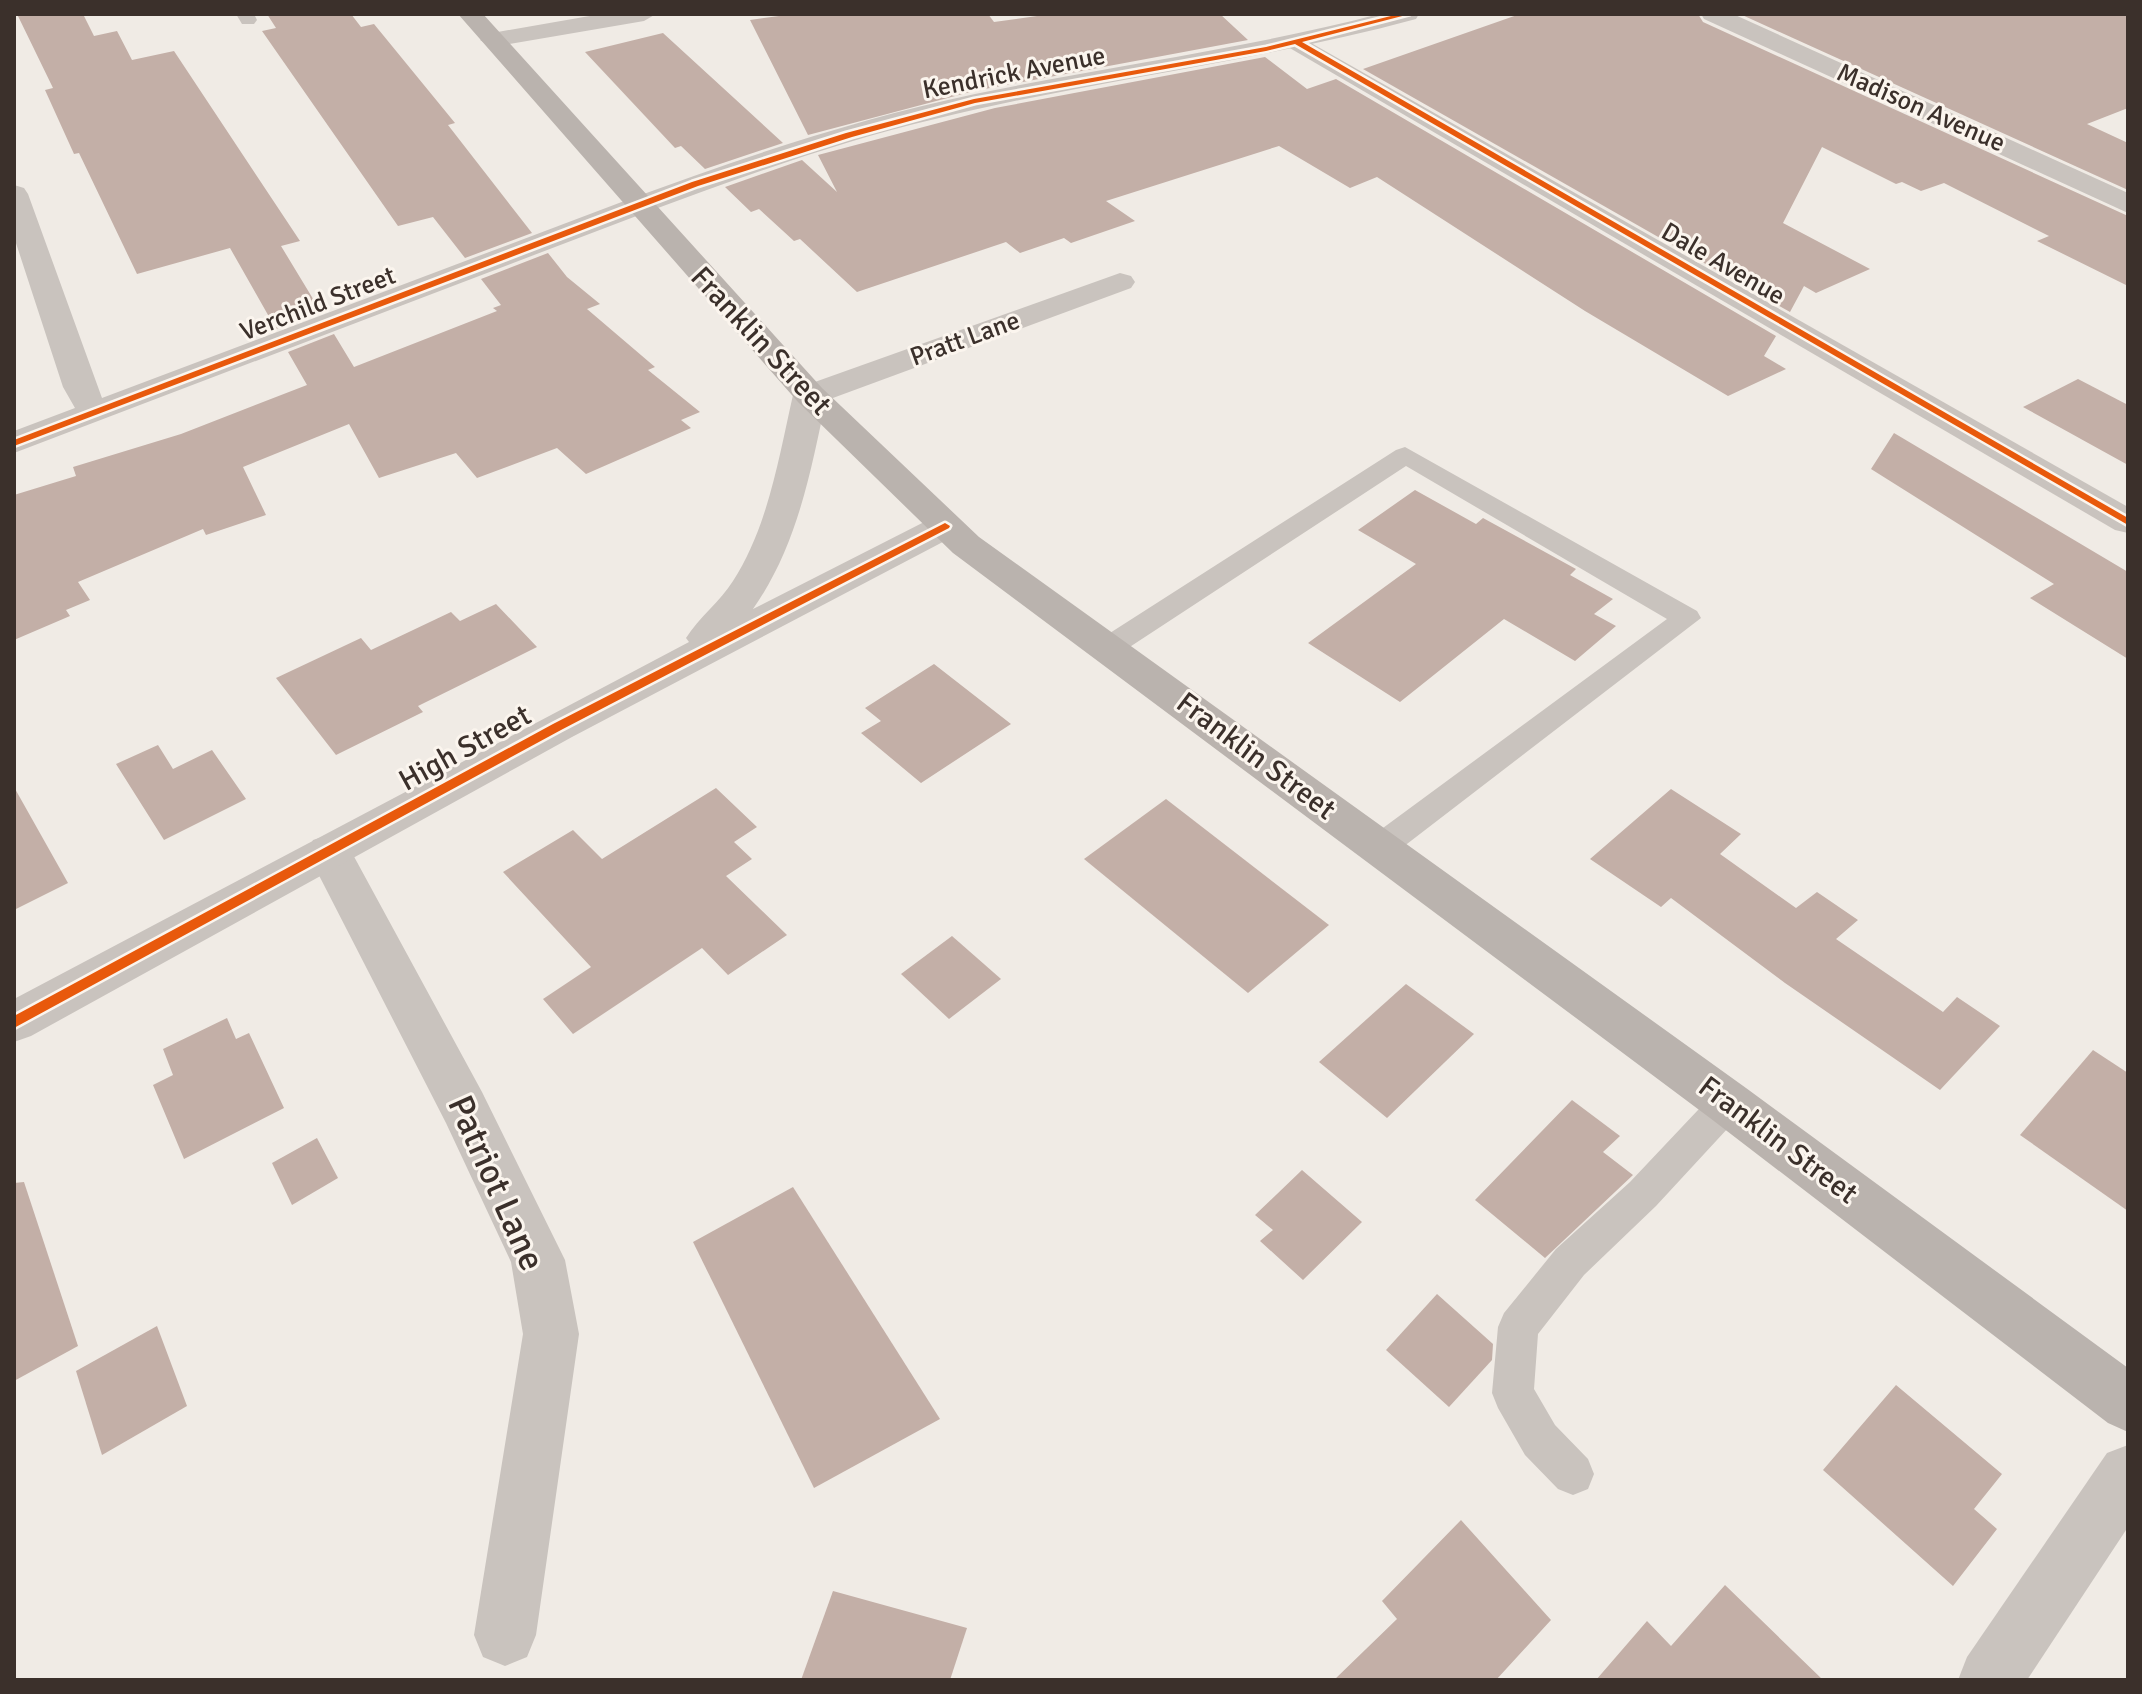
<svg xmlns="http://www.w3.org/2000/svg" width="2142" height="1694" font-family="Signika,sans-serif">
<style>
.building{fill:#c3afa7}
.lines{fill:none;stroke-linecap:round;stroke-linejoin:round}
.service{fill:#c9c3be;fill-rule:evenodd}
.minor{fill:#c9c3be;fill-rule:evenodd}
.tertiary{fill:#c9c3be;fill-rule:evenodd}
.secondary{fill:#bab3ae;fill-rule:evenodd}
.cycleway-casing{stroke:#fbf5ee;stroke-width:5}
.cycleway{fill:#e8590c;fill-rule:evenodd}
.labels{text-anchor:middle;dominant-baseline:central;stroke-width:6;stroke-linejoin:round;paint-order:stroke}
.far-street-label{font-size:26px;fill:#3b302b;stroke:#fbf5ee}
.street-label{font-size:30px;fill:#3b302b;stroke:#fbf5ee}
.near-street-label{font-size:36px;fill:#3b302b;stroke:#fbf5ee}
</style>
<rect width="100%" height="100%" fill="#f0ebe5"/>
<!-- building -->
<g class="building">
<path d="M 17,14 L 83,14 L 94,36 L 117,31 L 132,60 L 174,51 L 300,241 L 281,246 L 321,312 L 276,329 L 230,248 L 137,274 L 79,153 L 74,154 L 45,90 L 53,88 Z"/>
<path d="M 267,14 L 351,14 L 361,27 L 374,24 L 455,123 L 448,125 L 532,233 L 465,258 L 433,217 L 398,226 L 262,31 L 276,28 Z"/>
<path d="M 794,14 L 988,14 L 994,22 L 1051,14 L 1220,14 L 1248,40 L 974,91 L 808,135 L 750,20 Z"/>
<path d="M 1520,14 L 1698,14 L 1703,22 L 2128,216 L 2128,286 L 2037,241 L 2049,236 L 1944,183 L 1921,191 L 1902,182 L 1896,184 L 1822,147 L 1783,223 L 1870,269 L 1816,293 L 1804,286 L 1790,312 L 1363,69 Z"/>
<path d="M 1740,14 L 2128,14 L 2128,108 L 2087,124 L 2128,143 L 2128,190 Z"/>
<path d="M 663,33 L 783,143 L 705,169 L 681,146 L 675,148 L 585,52 Z"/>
<path d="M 1265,57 L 1307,89 L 1336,79 L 1776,336 L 1764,356 L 1786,369 L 1728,396 L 1585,311 L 1377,177 L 1350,188 L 1279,146 L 1106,201 L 1135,221 L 1071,243 L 1064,238 L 1020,253 L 1006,242 L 857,292 L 800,239 L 794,241 L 759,209 L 751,212 L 725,187 L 802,160 L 837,192 L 818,155 L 995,108 Z"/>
<path d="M 548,253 L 567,277 L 600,304 L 587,309 L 655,367 L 648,370 L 700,412 L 681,420 L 691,428 L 586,474 L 557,448 L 477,478 L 456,453 L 379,478 L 349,424 L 243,467 L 266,515 L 206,535 L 203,529 L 78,582 L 90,600 L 66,610 L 70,616 L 14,640 L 14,495 L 76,476 L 73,467 L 181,434 L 307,385 L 288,352 L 334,334 L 354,367 L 497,311 L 493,308 L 501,305 L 481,279 Z"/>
<path d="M 2078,379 L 2128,405 L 2128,465 L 2023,407 Z"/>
<path d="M 1894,433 L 2128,572 L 2128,659 L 2030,598 L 2054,584 L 1871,469 Z"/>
<path d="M 1415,490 L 1476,524 L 1483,518 L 1576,569 L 1570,575 L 1613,599 L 1594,614 L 1616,626 L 1575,661 L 1504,619 L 1400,702 L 1308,643 L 1416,564 L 1358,530 Z"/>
<path d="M 496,604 L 537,647 L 418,706 L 423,712 L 336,755 L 276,678 L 361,638 L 371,650 L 451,612 L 460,621 Z"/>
<path d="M 934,664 L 1011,724 L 921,783 L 861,733 L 881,721 L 865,708 Z"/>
<path d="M 158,745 L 173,769 L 212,750 L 246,799 L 164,840 L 116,764 Z"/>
<path d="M 14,787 L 68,883 L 14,910 Z"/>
<path d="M 716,788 L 757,827 L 734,842 L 752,859 L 726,876 L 787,935 L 728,975 L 702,948 L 573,1034 L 543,999 L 591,967 L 503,872 L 573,830 L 602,859 Z"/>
<path d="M 1671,789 L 1741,834 L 1720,854 L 1796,908 L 1817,892 L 1858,920 L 1836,939 L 1943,1012 L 1957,997 L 2000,1026 L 1940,1090 L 1785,983 L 1671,898 L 1661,907 L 1590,859 Z"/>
<path d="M 1166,799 L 1329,925 L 1248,993 L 1084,859 Z"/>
<path d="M 952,936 L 1001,979 L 949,1019 L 901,974 Z"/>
<path d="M 1406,984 L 1474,1034 L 1387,1118 L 1319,1062 Z"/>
<path d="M 227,1018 L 236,1039 L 249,1033 L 284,1108 L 184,1159 L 153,1085 L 173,1075 L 163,1049 Z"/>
<path d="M 2093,1050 L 2128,1073 L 2128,1211 L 2020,1135 Z"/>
<path d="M 1572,1100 L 1620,1136 L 1603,1152 L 1633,1175 L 1545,1258 L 1475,1200 Z"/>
<path d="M 317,1138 L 338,1178 L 292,1205 L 272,1163 Z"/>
<path d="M 1302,1170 L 1362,1222 L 1303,1280 L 1260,1241 L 1273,1230 L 1255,1215 Z"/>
<path d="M 24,1182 L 78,1346 L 14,1381 L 14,1183 Z"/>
<path d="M 793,1187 L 940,1419 L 814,1488 L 693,1242 Z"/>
<path d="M 1437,1294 L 1493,1344 L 1492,1360 L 1449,1407 L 1386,1350 Z"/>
<path d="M 157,1326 L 187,1406 L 102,1455 L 76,1371 Z"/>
<path d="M 1896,1385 L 2002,1474 L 1974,1509 L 1997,1529 L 1953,1586 L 1823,1470 Z"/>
<path d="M 1461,1520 L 1551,1620 L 1496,1680 L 1334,1680 L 1397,1619 L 1382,1601 Z"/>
<path d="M 1725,1585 L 1823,1680 L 1596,1680 L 1647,1621 L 1671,1646 Z"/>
<path d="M 833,1591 L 967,1628 L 950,1680 L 801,1680 Z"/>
</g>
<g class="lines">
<!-- service -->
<g class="service">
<path d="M 236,14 L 254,14 L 257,20 L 254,24 L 242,24 Z"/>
<path d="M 1405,447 L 1697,611 L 1701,618 L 1390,857 L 1379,860 L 1368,857 L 1363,848 L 1368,839 L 1667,619 L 1406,466 L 1119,654 L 1109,657 L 1099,654 L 1095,647 L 1099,640 L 1396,450 Z"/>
<path d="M 1728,1087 L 1741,1092 L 1746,1103 L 1741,1114 L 1656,1206 L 1584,1275 L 1538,1334 L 1534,1389 L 1555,1425 L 1588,1459 L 1594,1474 L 1588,1489 L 1573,1495 L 1558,1489 L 1525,1455 L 1498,1408 L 1492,1393 L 1498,1327 L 1504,1313 L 1556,1249 L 1630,1182 L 1715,1092 Z"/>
</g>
<!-- minor -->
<g class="minor">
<path d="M 601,14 L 656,14 L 644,21 L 492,47 L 480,40 L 492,33 Z"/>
<path d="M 1701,14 L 1733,14 L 2128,193 L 2128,213 L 1704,19 Z"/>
<path d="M 1297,35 L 2128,507 L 2128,533 L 2115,530 L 1288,47 L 1285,42 L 1288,37 Z"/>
<path d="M 14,185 L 24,188 L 28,194 L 102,398 L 627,200 L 647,200 L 651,206 L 647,212 L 14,453 L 14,431 L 75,408 L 63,387 L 14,237 Z"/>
<path d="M 1120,273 L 1131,276 L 1135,282 L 1131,288 L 822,402 L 810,405 L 798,402 L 793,395 L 798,388 Z"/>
<path d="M 329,835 L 345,840 L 482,1092 L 565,1260 L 579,1334 L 536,1635 L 527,1657 L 505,1666 L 483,1657 L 474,1635 L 523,1334 L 511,1262 L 446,1123 L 307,852 L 313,840 Z"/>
<path d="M 2128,1445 L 2128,1527 L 2027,1680 L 1958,1680 L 1967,1657 L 2107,1453 Z"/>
</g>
<!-- tertiary -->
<g class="tertiary">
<path d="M 1379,14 L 1419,14 L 1416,19 C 1257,62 1094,80 935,119 C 837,142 742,177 647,212 L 627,212 L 623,206 L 627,200 C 741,158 856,119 975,94 C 1109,66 1246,49 1379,14 Z"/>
<path d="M 810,385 L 822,388 L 827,395 C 811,470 798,545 753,609 L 932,518 L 945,514 L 958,518 L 963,526 L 958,534 L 572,737 L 31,1036 L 14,1042 L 14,999 L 689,642 L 686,638 C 699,617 720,602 733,581 C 768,527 779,457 793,395 L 798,388 Z"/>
</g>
<!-- secondary -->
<path class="secondary" d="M 458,14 L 483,14 L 822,388 L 979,537 L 1746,1088 L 2128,1368 L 2128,1432 L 2108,1423 L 1710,1118 L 953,553 L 798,402 Z"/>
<defs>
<g id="cycleway">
<path d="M 1399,14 L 1410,14 L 1302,42 L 2128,518 L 2128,525 L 1295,44 L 1266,51 L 975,103 L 852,137 L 698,186 L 14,446 L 14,440 L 692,182 L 846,133 L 974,99 L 1266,47 Z"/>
<path d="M 945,523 L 950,526 L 949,528 L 561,730 L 14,1028 L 14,1016 L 553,724 Z"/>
</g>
</defs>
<!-- cycleway casing -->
<use href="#cycleway" class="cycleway-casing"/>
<!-- cycleway -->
<use href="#cycleway" class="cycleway"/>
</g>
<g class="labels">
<!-- far-street labels -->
<g class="far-street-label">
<text transform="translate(1014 73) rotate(-11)">Kendrick Avenue</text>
<text transform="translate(1921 108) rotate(24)">Madison Avenue</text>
<text transform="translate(1723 264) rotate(30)">Dale Avenue</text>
<text transform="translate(318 304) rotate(-21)">Verchild Street</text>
<text transform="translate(965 339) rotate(-20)">Pratt Lane</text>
</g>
<!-- street labels -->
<g class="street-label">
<text transform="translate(761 341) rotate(47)">Franklin Street</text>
<text transform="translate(465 748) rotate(-29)">High Street</text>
<text transform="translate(1256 756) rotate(37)">Franklin Street</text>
<text transform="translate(1778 1140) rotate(37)">Franklin Street</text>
</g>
<!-- near-street labels -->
<g class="near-street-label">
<text transform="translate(496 1183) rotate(66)">Patriot Lane</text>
</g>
</g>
<!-- border -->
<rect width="2142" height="1694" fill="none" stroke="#3b302b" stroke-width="32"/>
</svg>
